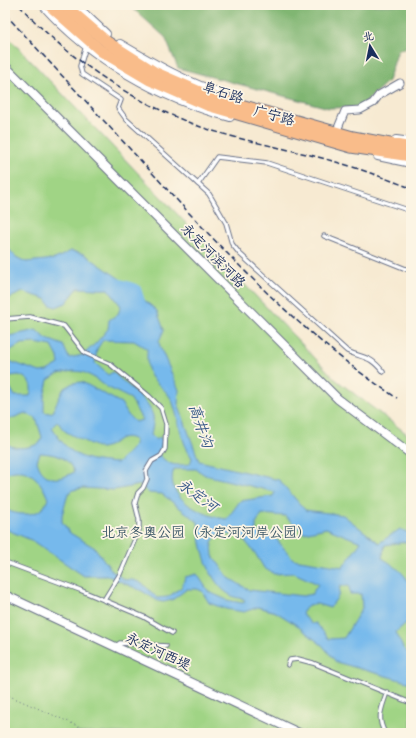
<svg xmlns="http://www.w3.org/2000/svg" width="416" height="738" font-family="Mynerve,'LXGW WenKai TC',sans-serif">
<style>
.green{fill:#a0d485;stroke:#5e8272}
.forest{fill:#80b672;stroke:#4e7268}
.water{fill:#76b9ec;stroke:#4874a5;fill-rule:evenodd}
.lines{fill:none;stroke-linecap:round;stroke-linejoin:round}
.river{stroke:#76b9ec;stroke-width:10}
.service-casing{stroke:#687087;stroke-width:5.5}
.minor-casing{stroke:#687087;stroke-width:9}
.tertiary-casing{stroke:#687087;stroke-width:10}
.trunk-casing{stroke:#687087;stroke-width:13}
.path{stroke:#687087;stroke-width:1;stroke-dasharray:1 3;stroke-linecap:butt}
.service{stroke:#fff;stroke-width:3.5}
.minor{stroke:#fff;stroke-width:7}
.tertiary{stroke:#fff;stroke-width:8}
.trunk{stroke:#f9bc8a;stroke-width:11}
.rail{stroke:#1b2f5e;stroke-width:1.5;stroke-dasharray:6 3;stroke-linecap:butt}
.labels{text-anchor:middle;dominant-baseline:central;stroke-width:3.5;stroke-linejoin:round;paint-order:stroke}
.street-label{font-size:14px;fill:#1b2f5e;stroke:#fcf5e5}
.park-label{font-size:14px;fill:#3c5868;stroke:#fcf5e5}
.water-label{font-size:15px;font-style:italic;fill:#365889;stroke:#fcf5e5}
</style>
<rect width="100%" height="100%" fill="#fcf5e5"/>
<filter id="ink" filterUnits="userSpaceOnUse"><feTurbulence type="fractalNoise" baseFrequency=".025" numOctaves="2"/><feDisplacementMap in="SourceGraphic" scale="8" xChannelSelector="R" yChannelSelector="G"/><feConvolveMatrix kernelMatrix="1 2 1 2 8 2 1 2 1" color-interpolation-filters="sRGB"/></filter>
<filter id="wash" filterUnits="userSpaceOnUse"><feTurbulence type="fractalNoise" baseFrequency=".012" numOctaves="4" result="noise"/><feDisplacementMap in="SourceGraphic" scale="16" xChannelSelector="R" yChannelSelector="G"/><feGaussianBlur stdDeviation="0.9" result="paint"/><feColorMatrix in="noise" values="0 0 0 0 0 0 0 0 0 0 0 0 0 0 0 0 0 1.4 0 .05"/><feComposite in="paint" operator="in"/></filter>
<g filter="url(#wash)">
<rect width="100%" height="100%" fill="#f7ead2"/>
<!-- green -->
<path class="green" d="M 5,34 L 335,379 L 411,437 L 411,733 L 5,733 Z"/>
<!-- forest -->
<path class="forest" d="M 129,5 L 411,5 L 411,46 L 398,50 L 388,81 L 360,107 L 329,108 L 178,68 L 165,37 Z"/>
<!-- water -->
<path class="water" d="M 5,245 L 16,257 L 26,262 L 55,259 L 71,251 L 84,254 L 120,279 L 157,311 L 164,330 L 159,341 L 160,347 L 179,390 L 178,404 L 199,461 L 279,480 L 305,510 L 343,515 L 379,543 L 400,529 L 411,534 L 411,545 L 405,542 L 385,545 L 382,558 C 416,579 411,586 411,623 L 406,623 L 396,632 L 403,648 L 411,656 L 411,683 L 336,662 L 323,646 L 295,624 L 276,612 L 258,607 L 244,612 L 226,609 L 209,603 L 202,591 L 197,589 L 187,589 L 172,600 L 163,602 L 158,601 L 142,591 L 108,576 L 84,576 L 31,540 L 5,529 L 5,509 C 15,515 34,517 43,508 C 45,506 47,501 48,499 C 41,479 27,464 5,474 L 5,442 C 14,451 30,448 40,443 L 42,437 L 36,418 L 25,413 L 5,421 L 5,337 L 36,330 L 47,339 L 63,345 L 69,358 L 83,355 L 97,342 L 108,329 L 109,320 L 118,314 L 121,306 L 108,289 C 98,290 88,288 78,288 L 66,303 L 56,307 L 50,305 L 46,299 L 23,292 L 5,300 ZM 103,340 L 134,341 L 147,349 C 147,358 146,371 153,379 C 160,387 169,392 173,403 C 179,421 181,442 192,458 L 190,464 C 174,466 170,466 158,454 L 163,441 L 160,437 L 156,440 L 151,435 C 152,430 154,421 153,416 C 148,398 125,385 113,372 L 108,375 L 95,363 L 97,349 ZM 35,343 L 52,346 L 58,357 L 59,364 L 47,371 L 40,372 L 9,361 L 9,351 L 21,344 ZM 73,371 L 83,372 L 93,377 L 107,387 L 131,399 L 142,420 L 135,422 L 128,415 L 121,403 L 82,382 L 73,383 L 64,388 L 55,406 L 54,411 L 50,413 L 44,412 L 44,398 L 48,380 L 58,374 ZM 19,375 C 30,379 33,385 30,396 L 15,396 L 8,384 L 10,376 ZM 57,421 C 60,424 62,429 65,431 C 69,434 97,448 101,448 C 115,447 119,431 135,440 L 135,445 L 118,463 C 85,461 70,457 52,428 ZM 40,453 C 55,454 68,456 74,472 C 58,482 42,481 37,461 ZM 174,469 L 196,469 L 205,475 L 275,492 L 273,496 L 240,501 L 227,519 C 204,517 163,498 174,469 ZM 140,485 L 149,493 L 162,494 L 198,522 C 200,546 208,584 232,596 C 235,598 240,598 244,599 L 245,602 L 242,603 L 227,600 L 209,592 L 197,574 L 185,577 L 182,587 L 168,597 L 157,598 C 147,588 140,578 125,580 L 112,571 L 95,548 L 70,533 L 62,522 L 62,515 L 68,494 L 73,490 L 83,488 L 114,490 ZM 262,514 L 285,516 L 304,533 L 326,528 L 361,542 L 343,567 L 293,559 L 272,534 L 262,534 L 256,531 L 256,523 ZM 218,534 L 240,535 L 255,553 L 264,568 L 274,574 L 294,573 L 318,584 L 312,594 L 303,596 L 249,590 L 229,578 L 213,556 L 212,542 ZM 340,586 L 349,586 L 350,594 L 361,594 L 362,608 L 344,638 L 329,639 L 316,623 L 311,624 L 302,613 L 308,605 L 317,604 L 330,608 L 339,595 Z"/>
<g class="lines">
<!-- river -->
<path class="river" d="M 117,283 L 136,289 L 142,308"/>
</g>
</g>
<g filter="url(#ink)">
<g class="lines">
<defs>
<g id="service">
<path d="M 86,46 L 80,66 L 82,74 L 121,100 L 118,108 L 126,119 L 209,194 L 226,223 L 232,244 L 240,254 L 347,351 C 364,359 370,355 383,372"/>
<path d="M 198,184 L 217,157 L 267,163 L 411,211"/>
<path d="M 324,236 L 411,271"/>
<path d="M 5,319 L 30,317 L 64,326 L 85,353 L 110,364 L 149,396 L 161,408 L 166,424 L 165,449 L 161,456 L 152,461 L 146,471 L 147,479 L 143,488 L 138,493 L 135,503 L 139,519 L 139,530 L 120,574 L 104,600"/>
<path d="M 5,562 L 80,590 L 144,617 L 172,633"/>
<path d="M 116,646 L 120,643 L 166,646"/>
<path d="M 288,665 L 290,660 L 298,659 L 313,663 L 411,703"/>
<path d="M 385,733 C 376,717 382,708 387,692"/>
</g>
<path id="minor" d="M 338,128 L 345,111 L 360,110 L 373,103 L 379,95 L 400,83"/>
<g id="tertiary">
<path d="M 43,5 C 92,60 159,98 230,117"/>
<path d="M 75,5 L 106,34"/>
<path d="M 120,44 C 154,64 189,84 226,95"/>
<path d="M 5,66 L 338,399 L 411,454"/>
<path d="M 396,140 L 411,142"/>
<path d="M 378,156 L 411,163"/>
<path d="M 5,595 L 299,733"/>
</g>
<g id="trunk">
<path d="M 49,5 L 101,51 L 150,80 L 207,105 L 351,147 L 411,156"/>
<path d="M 64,5 L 107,42 L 154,72 L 209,96 L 353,137 L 411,148"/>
</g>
</defs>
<!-- service casing -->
<use href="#service" class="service-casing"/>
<!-- minor casing -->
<use href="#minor" class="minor-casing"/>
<!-- tertiary casing -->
<use href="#tertiary" class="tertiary-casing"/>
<!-- trunk casing -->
<use href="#trunk" class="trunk-casing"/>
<!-- path -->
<g class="path">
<path d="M 5,694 L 94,733"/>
<path d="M 5,731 L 8,733"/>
</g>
<!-- service -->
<use href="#service" class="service"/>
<!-- minor -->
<use href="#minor" class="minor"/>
<!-- tertiary -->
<use href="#tertiary" class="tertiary"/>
<!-- trunk -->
<use href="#trunk" class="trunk"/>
<!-- rail -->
<g class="rail">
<path d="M 19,5 C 68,59 132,102 201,127 C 245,142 292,149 336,162 C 362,169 386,179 411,188"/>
<path d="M 5,14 C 55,68 105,122 155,176 C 229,257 305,338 397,398"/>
</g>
</g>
</g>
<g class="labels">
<!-- street labels -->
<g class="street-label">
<text transform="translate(223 93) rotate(18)">阜石路</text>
<text transform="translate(274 116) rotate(15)">广宁路</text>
<text transform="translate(213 256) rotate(45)">永定河滨河路</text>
<text transform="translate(158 652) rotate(25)">永定河西堤</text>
</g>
<!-- park labels -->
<g class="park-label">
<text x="206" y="533">北京冬奥公园（永定河河岸公园）</text>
</g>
<!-- water labels -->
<g class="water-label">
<text transform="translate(200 426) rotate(71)">高井沟</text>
<text transform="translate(197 496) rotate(36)">永定河</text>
</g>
</g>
<!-- margin -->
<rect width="416" height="738" fill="none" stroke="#fcf5e5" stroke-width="20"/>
<!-- north arrow -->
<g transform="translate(370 46) rotate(350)" stroke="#fcf5e5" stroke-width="3" paint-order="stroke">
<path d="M0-3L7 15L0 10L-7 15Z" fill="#1b2f5e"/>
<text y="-6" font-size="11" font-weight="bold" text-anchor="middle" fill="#1b2f5e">北</text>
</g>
</svg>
